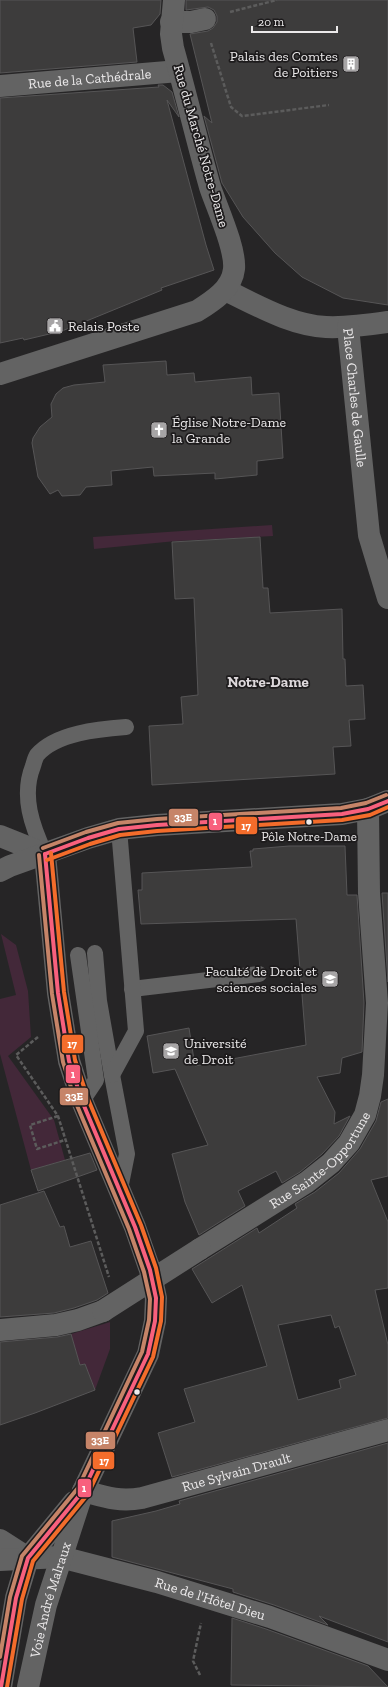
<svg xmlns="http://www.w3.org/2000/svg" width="388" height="1687" font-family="'Zilla Slab',serif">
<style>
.green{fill:#432839}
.building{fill:#3d3c3c;stroke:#565556;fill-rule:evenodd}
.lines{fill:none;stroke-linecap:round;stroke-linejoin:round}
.path{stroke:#5c5c5c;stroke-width:2.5;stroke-dasharray:4 2;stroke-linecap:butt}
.service{stroke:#636363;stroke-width:16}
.pedestrian{stroke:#636363;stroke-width:22}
.minor{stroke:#636363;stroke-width:22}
.tertiary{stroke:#636363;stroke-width:22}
.minor-bridge{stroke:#636363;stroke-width:22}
.bus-1-casing{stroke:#1d1b1c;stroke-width:7}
.bus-2-casing{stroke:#1d1b1c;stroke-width:7}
.bus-3-casing{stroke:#1d1b1c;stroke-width:7}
.bus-1{stroke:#f8607d;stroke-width:4}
.bus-2{stroke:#f36c2b;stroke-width:4}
.bus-3{stroke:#c68468;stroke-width:4}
.bus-dot{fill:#eceaeb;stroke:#1d1b1c;stroke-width:1.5}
.labels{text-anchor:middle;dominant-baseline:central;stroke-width:3.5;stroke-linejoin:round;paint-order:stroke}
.bus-label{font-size:13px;fill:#eceaeb;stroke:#1d1b1c}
.poi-label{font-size:14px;fill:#eceaeb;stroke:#1d1b1c;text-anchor:start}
.street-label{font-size:14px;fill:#eceaeb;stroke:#1d1b1c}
.neighbourhood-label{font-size:15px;font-weight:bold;fill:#ddd8db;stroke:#1d1b1c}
.line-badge{stroke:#1d1b1c;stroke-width:1.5}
.badge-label{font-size:11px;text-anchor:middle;font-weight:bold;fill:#fff}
</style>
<rect width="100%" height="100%" fill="#262526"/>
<!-- green -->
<g class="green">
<path d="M 272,525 L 273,536 L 176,541 L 94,549 L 93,537 Z"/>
<path d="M 1,934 L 16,945 L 28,991 L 31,1037 L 8,1056 L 54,1120 L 65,1160 L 31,1170 L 0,1054 L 0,999 L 16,995 Z"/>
<path d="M 110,1322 L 110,1349 L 95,1390 L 85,1364 L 80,1365 L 71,1334 Z"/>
</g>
<!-- building -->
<g class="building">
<path d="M 0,0 L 161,0 L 160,14 L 151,25 L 133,28 L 137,62 L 0,73 Z"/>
<path d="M 186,0 L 388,0 L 388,305 L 343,298 L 302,277 L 275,253 L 243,217 L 222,183 L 204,116 L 212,123 L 190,34 L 208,31 L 213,28 L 217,22 L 217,16 L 214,10 L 208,7 L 186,10 Z"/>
<path d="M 158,85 L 163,85 L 172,92 L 179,117 L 167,100 L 206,245 L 214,270 L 161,288 L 162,290 L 128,304 L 62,331 L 24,340 L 23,338 L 0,343 L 0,98 L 159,87 Z"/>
<path d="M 166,361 L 167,375 L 194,373 L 195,382 L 251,377 L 252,395 L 279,393 L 283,458 L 257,461 L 257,475 L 215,479 L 215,473 L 154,476 L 153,467 L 111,471 L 112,485 L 86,487 L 80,495 L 62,496 L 58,490 L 50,494 L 38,477 L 32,443 L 33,438 L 40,427 L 52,417 L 51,404 L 56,394 L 63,388 L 74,385 L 105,382 L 103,365 Z"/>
<path d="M 260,537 L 263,588 L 268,588 L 270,613 L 342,609 L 343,659 L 345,659 L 346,686 L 363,685 L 365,719 L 349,720 L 351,746 L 333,747 L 335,774 L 152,785 L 149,726 L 183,724 L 181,697 L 198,695 L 194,598 L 175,599 L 172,542 Z"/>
<path d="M 289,846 L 345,846 L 347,895 L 357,895 L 364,1003 L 362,1052 L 342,1058 L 340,1073 L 317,1077 L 335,1112 L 334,1124 L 350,1116 L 339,1136 L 322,1154 L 300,1172 L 282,1183 L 276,1171 L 238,1191 L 245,1206 L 199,1235 L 185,1202 L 172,1154 L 208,1145 L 175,1069 L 153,1073 L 147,1036 L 189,1028 L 195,1066 L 306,1045 L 296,919 L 141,924 L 138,890 L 142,890 L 142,873 L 252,867 L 250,851 L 253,851 L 253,849 Z"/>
<path d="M 382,893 L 388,893 L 388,982 Z"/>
<path d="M 388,1099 L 388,1176 L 371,1180 L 388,1222 L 388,1288 L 375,1290 L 388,1345 L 388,1418 L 172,1477 L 158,1433 L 195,1422 L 184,1389 L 267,1366 L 242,1285 L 212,1303 L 192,1269 L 257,1228 L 259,1233 L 297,1208 L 295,1204 L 315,1192 L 339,1173 L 360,1149 L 376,1121 L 381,1102 ZM 331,1315 L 335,1328 L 339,1326 L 356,1375 L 339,1380 L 341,1388 L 298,1400 L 278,1325 Z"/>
<path d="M 90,1153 L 97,1170 L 38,1191 L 31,1170 Z"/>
<path d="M 44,1191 L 60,1227 L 64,1226 L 70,1247 L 91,1241 L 108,1293 L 97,1300 L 74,1308 L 54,1313 L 0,1317 L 0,1205 Z"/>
<path d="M 71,1334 L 80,1365 L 85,1364 L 95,1390 L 35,1413 L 0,1425 L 0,1342 L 57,1337 Z"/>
<path d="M 388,1443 L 388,1642 L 319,1616 L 328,1625 L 274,1605 L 233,1592 L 233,1589 L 112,1557 L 112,1521 L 156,1511 L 180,1504 L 179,1501 Z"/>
<path d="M 232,1618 L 266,1629 L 368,1666 L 388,1687 L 231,1685 Z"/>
</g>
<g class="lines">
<!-- path -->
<g class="path">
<path d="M 230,12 L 277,0"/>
<path d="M 211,43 L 231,107 L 242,116 L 329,105"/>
<path d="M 38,1037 L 16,1055 L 58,1116 L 109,1277"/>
<path d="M 58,1116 L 30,1125 L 37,1149 L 65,1140"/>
<path d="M 200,1675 L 193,1661 L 201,1623"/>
</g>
<!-- service -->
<g class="service">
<path d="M 45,854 C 32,826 21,796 33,766 C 34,763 35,758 37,755 C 56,733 99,729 126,727"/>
<path d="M 95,953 L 99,1001 L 112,1075 L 127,1154 L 120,1189"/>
<path d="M 78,955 L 96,1080 L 82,1101"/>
<path d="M 132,989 L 259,974"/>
<path d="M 112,1075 L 136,1031 L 119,829"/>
</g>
<!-- pedestrian -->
<g class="pedestrian">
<path d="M 171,22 L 191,22 L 205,19"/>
<path id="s1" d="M 0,86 L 179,71"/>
<path d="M 225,290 C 257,305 290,325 326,327 C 347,328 368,325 388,322"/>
<path id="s2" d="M 348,327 L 369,535 L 388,598"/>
<path d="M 0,374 L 197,311 C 213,301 232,289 234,269 C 236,249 217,208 210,187 C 197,141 186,94 173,48 L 171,34 L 174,0"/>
<path d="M 0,836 L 45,854"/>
</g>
<!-- minor -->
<g class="minor">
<path d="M 0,871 L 10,866 L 88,838 L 119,829 L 157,825 L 342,814 L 368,809 L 388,801"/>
<path id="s3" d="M 200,1249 L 307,1182 L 331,1163 L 349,1143 L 365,1115 L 370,1096 L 373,1075 L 377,1003 L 369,893 L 368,809"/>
<path d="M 0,1330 L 56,1325 L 78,1320 L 103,1311"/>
<path id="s4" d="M 83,1491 C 105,1497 119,1502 142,1498 L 388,1430"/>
<path d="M 0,1540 L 28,1558"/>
<path id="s5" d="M 0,1560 L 60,1557 L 76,1561 L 157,1582 L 270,1617 L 388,1660"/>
</g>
<!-- tertiary -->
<g class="tertiary">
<path d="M 1,1687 L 16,1598 L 28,1558 L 74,1502"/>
<path id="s6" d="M 28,1687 L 46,1605 L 83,1491 L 148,1354 L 155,1321 L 156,1298 L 150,1270 L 135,1227 L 82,1101 L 69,1061 L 58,993 L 45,854"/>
</g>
<!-- minor-bridge -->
<path class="minor-bridge" d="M 103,1311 L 200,1249"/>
<defs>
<g id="bus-1">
<path d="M 45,854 L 88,838 L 119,829 L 157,825 L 342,814 L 368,809 L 388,801"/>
<path d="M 1,1687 L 16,1598 L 28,1558 L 83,1491 L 148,1354 L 155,1321 L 156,1298 L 150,1270 L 135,1227 L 82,1101 L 69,1061 L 58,993 L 45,854"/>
</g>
<g id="bus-2">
<path d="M 47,860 L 90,844 L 120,835 L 157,831 L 342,820 L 370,815 L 388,807"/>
<path d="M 7,1687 L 22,1599 L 33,1561 L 88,1494 L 153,1357 L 161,1321 L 162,1297 L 156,1268 L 141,1225 L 88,1099 L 75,1060 L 64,992 L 51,853"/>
</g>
<g id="bus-3">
<path d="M 43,848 L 86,832 L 118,823 L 157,819 L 341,808 L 366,803 L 386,795"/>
<path d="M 0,1657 L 10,1597 L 22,1556 L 78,1488 L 142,1352 L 149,1320 L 150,1299 L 144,1272 L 129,1229 L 76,1103 L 63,1062 L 52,994 L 39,855"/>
</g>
</defs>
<!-- bus-1 casing -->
<use href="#bus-1" class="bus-1-casing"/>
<!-- bus-2 casing -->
<use href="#bus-2" class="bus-2-casing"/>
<!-- bus-3 casing -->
<use href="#bus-3" class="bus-3-casing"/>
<!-- bus-1 -->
<use href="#bus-1" class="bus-1"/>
<!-- bus-2 -->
<use href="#bus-2" class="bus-2"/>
<!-- bus-3 -->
<use href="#bus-3" class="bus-3"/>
</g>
<!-- icons -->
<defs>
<symbol id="building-square" viewBox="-11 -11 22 22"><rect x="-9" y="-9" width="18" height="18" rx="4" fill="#a7a5a6" stroke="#1d1b1c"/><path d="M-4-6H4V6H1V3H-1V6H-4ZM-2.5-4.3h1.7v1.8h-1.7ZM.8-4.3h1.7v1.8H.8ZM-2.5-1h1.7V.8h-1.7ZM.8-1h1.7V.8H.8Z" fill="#fff"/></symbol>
<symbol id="civic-square" viewBox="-11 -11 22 22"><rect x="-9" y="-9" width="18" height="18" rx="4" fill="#a7a5a6" stroke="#1d1b1c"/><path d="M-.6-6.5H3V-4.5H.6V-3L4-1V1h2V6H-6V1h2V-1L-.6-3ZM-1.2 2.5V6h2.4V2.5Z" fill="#fff"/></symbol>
<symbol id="church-square" viewBox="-11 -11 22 22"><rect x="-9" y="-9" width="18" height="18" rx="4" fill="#a7a5a6" stroke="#1d1b1c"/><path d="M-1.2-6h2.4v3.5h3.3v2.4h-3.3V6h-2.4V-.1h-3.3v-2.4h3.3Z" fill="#fff"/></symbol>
<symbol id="university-square" viewBox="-11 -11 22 22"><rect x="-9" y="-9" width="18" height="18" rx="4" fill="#a7a5a6" stroke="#1d1b1c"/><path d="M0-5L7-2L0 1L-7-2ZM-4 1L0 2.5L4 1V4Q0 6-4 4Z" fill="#fff"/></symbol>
</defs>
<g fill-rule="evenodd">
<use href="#building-square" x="341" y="54" width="20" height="20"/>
<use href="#civic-square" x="45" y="316" width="20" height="20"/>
<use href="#church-square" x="149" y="420" width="20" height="20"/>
<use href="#university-square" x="320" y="969" width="20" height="20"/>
<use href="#university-square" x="161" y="1041" width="20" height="20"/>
</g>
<!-- markers -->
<g class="bus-dot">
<circle cx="309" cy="822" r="3.5"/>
<circle cx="137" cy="1392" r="3.5"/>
</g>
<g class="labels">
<!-- bus labels -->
<g class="bus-label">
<text x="309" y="836">Pôle Notre-Dame</text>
</g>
<!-- poi labels -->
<g class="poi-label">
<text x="338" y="56" text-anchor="end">Palais des Comtes<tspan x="338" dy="16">de Poitiers</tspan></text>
<text x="68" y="326">Relais Poste</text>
<text x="172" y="422">Église Notre-Dame<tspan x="172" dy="16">la Grande</tspan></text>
<text x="317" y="971" text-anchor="end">Faculté de Droit et<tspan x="317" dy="16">sciences sociales</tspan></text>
<text x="184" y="1043">Université<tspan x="184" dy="16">de Droit</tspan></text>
</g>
<!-- street labels -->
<g class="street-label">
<text stroke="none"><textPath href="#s1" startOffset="90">Rue de la Cathédrale</textPath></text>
<text transform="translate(201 146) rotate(74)">Rue du Marché Notre-Dame</text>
<text stroke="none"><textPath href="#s2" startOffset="71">Place Charles de Gaulle</textPath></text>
<text stroke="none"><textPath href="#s3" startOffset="151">Rue Sainte-Opportune</textPath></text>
<text stroke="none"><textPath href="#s4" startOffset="158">Rue Sylvain Drault</textPath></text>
<text stroke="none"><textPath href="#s5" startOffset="216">Rue de l'Hôtel Dieu</textPath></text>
<text stroke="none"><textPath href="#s6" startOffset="90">Voie André Malraux</textPath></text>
</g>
<!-- neighbourhood labels -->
<g class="neighbourhood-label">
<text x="268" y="682">Notre-Dame</text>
</g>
</g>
<g class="line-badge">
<rect x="168" y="808" width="31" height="19" rx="4" fill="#c68468"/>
<rect x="208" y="812" width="15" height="19" rx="4" fill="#f8607d"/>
<rect x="235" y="816" width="23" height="19" rx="4" fill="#f36c2b"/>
<rect x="61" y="1034" width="23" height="20" rx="4" fill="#f36c2b"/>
<rect x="65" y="1064" width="16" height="20" rx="4" fill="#f8607d"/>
<rect x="59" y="1087" width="30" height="19" rx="4" fill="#c68468"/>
<rect x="85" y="1431" width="31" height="19" rx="4" fill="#c68468"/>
<rect x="92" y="1451" width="23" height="19" rx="4" fill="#f36c2b"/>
<rect x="77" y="1478" width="15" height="20" rx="4" fill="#f8607d"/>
</g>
<g class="badge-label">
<text x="183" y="821">33E</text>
<text x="215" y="825">1</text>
<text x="246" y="830">17</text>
<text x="72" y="1048">17</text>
<text x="73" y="1078">1</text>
<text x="74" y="1100">33E</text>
<text x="100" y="1444">33E</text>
<text x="104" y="1465">17</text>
<text x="84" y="1492">1</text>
</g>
<!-- scale -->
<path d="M252 26v6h85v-6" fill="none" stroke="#eceaeb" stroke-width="2"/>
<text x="258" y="26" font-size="12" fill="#eceaeb" stroke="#1d1b1c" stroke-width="3" paint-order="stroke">20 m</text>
</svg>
